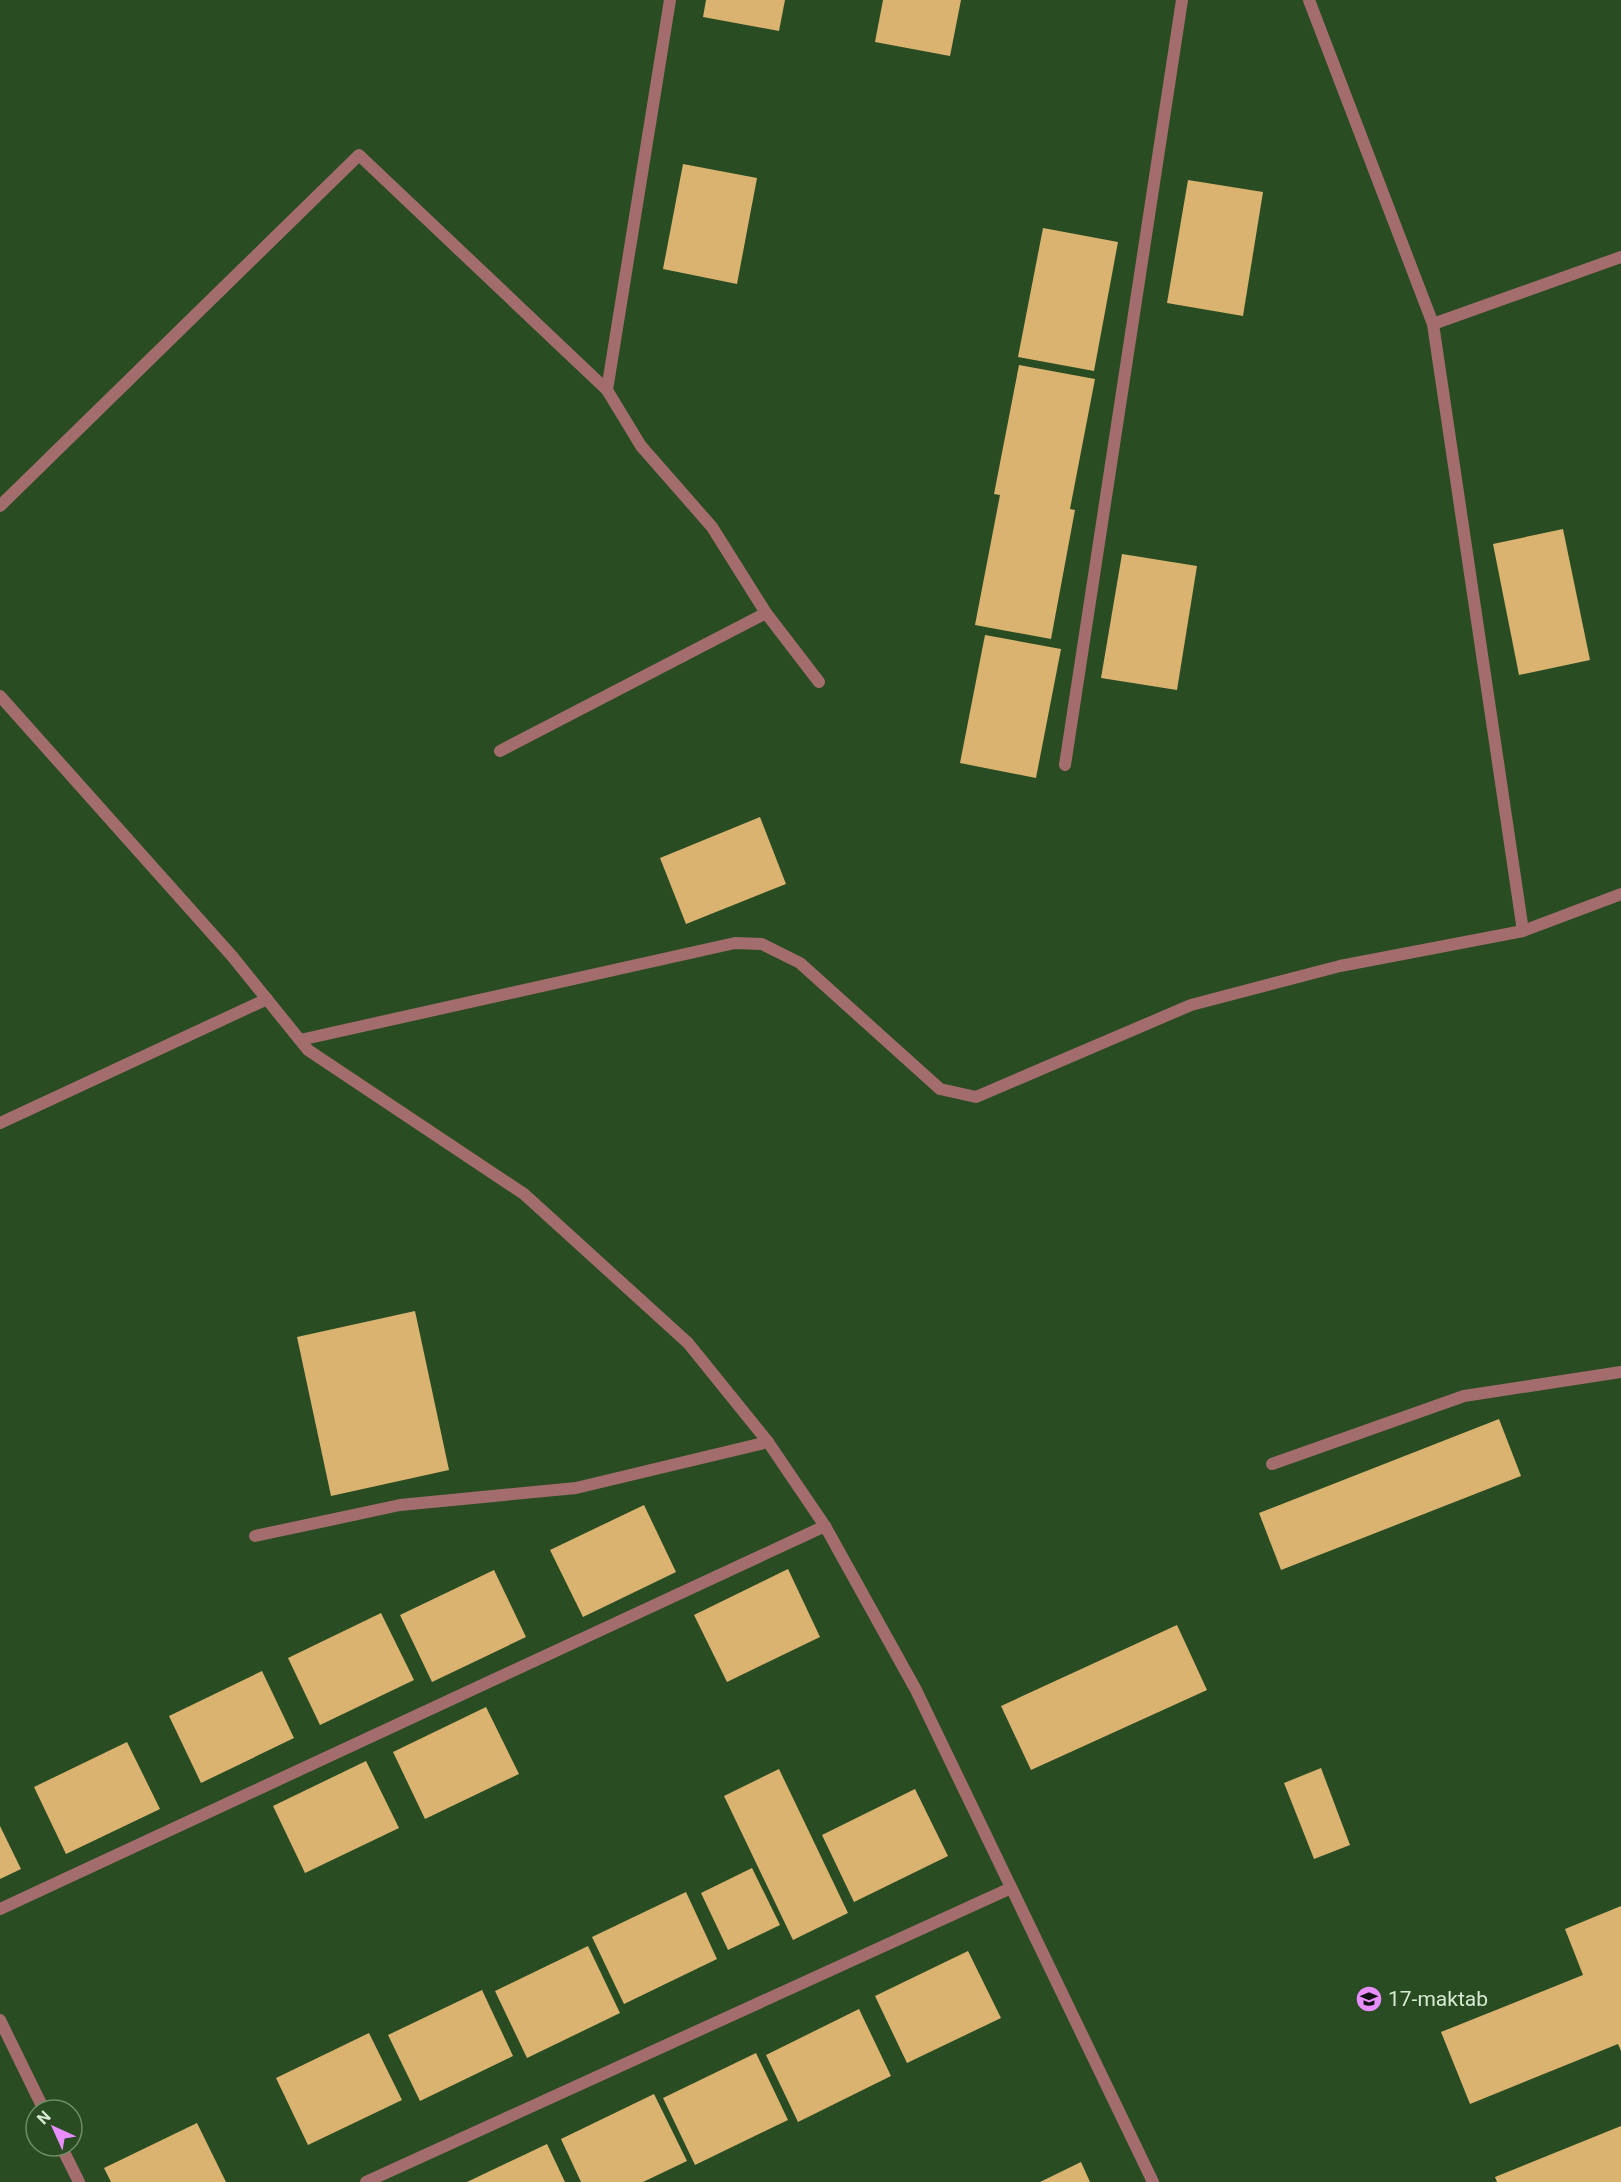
<svg xmlns="http://www.w3.org/2000/svg" width="1621" height="2182" font-family="Roboto,sans-serif">
<style>
.building{fill:#dab371}
.lines{fill:none;stroke-linecap:round;stroke-linejoin:round}
.minor{stroke:#a46d6d;stroke-width:12}
.tertiary{stroke:#a46d6d;stroke-width:12}
.labels{text-anchor:middle;dominant-baseline:central;stroke-width:6;stroke-linejoin:round;paint-order:stroke}
.poi-label{font-size:21px;fill:#d6ead1;stroke:#2a4c22;text-anchor:start}
</style>
<rect width="100%" height="100%" fill="#2a4c22"/>
<!-- building -->
<g class="building">
<path d="M 706,0 L 785,0 L 779,31 L 703,17 Z"/>
<path d="M 883,0 L 961,0 L 950,56 L 875,42 Z"/>
<path d="M 683,164 L 757,178 L 737,284 L 663,269 Z"/>
<path d="M 1188,180 L 1263,192 L 1243,316 L 1167,303 Z"/>
<path d="M 1043,228 L 1118,242 L 1094,371 L 1018,357 Z"/>
<path d="M 1019,365 L 1095,379 L 1070,509 L 1075,510 L 1051,639 L 975,625 L 1000,495 L 994,494 Z"/>
<path d="M 1563,529 L 1590,660 L 1519,675 L 1493,544 Z"/>
<path d="M 1122,554 L 1197,566 L 1177,690 L 1101,678 Z"/>
<path d="M 985,635 L 1061,649 L 1036,778 L 960,763 Z"/>
<path d="M 760,817 L 786,884 L 686,924 L 660,858 Z"/>
<path d="M 415,1311 L 449,1470 L 331,1496 L 297,1337 Z"/>
<path d="M 1499,1419 L 1521,1476 L 1281,1570 L 1259,1513 Z"/>
<path d="M 644,1505 L 676,1572 L 583,1617 L 550,1550 Z"/>
<path d="M 788,1569 L 820,1637 L 727,1682 L 694,1615 Z"/>
<path d="M 494,1570 L 526,1637 L 432,1682 L 400,1615 Z"/>
<path d="M 381,1613 L 414,1680 L 320,1725 L 288,1658 Z"/>
<path d="M 1177,1625 L 1207,1690 L 1031,1770 L 1001,1706 Z"/>
<path d="M 262,1671 L 294,1738 L 201,1783 L 169,1716 Z"/>
<path d="M 486,1707 L 519,1774 L 425,1819 L 393,1752 Z"/>
<path d="M 127,1742 L 160,1809 L 66,1854 L 34,1787 Z"/>
<path d="M 366,1761 L 399,1828 L 305,1873 L 273,1806 Z"/>
<path d="M 1321,1768 L 1350,1845 L 1314,1859 L 1284,1783 Z"/>
<path d="M 779,1769 L 848,1913 L 793,1940 L 724,1796 Z"/>
<path d="M 915,1789 L 948,1856 L 854,1902 L 822,1835 Z"/>
<path d="M 0,1826 L 21,1869 L 0,1879 Z"/>
<path d="M 752,1868 L 780,1925 L 728,1950 L 701,1893 Z"/>
<path d="M 686,1892 L 717,1959 L 624,2004 L 592,1937 Z"/>
<path d="M 1621,1906 L 1621,2051 L 1618,2044 L 1470,2104 L 1441,2032 L 1583,1975 L 1565,1929 Z"/>
<path d="M 588,1946 L 620,2013 L 527,2058 L 495,1991 Z"/>
<path d="M 968,1951 L 1001,2018 L 907,2063 L 875,1996 Z"/>
<path d="M 482,1990 L 513,2056 L 420,2101 L 388,2035 Z"/>
<path d="M 859,2009 L 891,2076 L 798,2122 L 766,2055 Z"/>
<path d="M 369,2033 L 402,2100 L 308,2145 L 276,2078 Z"/>
<path d="M 756,2053 L 788,2120 L 695,2165 L 663,2098 Z"/>
<path d="M 654,2094 L 687,2161 L 643,2182 L 581,2182 L 561,2139 Z"/>
<path d="M 197,2123 L 226,2182 L 111,2182 L 104,2168 Z"/>
<path d="M 1621,2126 L 1621,2182 L 1497,2182 L 1495,2177 Z"/>
<path d="M 547,2144 L 565,2182 L 467,2182 Z"/>
<path d="M 1081,2162 L 1090,2182 L 1040,2182 Z"/>
</g>
<g class="lines">
<!-- minor -->
<g class="minor">
<path d="M 1309,0 L 1433,324 L 1523,931"/>
<path d="M 1433,324 L 1621,257"/>
<path d="M 607,390 L 641,446 L 712,527 L 766,613 L 819,682"/>
<path d="M 0,506 L 359,155 L 607,390 L 670,0"/>
<path d="M 500,751 L 766,613"/>
<path d="M 1065,765 L 1182,0"/>
<path d="M 300,1040 L 735,943 L 762,944 L 800,963 L 940,1089 L 976,1097 L 1191,1005 L 1340,966 L 1523,931 L 1621,894"/>
<path d="M 0,1123 L 267,999"/>
<path d="M 1272,1464 L 1464,1396 L 1621,1372"/>
<path d="M 255,1536 L 400,1505 L 576,1488 L 768,1442"/>
<path d="M 0,1909 L 825,1526"/>
<path d="M 0,2020 L 44,2110"/>
<path d="M 61,2146 L 79,2182"/>
<path d="M 366,2182 L 1011,1888"/>
</g>
<!-- tertiary -->
<path class="tertiary" d="M 0,696 L 232,956 L 308,1050 L 524,1194 L 688,1343 L 768,1442 L 825,1526 L 916,1690 L 1153,2182"/>
</g>
<!-- icons -->
<defs>
<symbol id="school-disc" viewBox="-11 -11 22 22"><circle r="9.5" fill="#e88eff" stroke="#2a4c22"/><path d="M0-5L7-2L0 1L-7-2ZM-4 1L0 2.5L4 1V4Q0 6-4 4Z" fill="#111"/></symbol>
</defs>
<g fill-rule="evenodd">
<use href="#school-disc" x="1354" y="1984" width="30" height="30"/>
</g>
<g class="labels">
<!-- poi labels -->
<g class="poi-label">
<text x="1388" y="1999">17-maktab</text>
</g>
</g>
<!-- north arrow -->
<g transform="translate(54 2128) rotate(315)"><circle r="28" fill="#2a4c22" stroke="#6f8b68" stroke-width="1.5"/>
<path d="M0-4.5L10 22L0 15L-10 22Z" fill="#e88eff"/>
<text y="-9" font-size="16" font-weight="bold" text-anchor="middle" fill="#d6ead1">N</text>
</g>
</svg>
